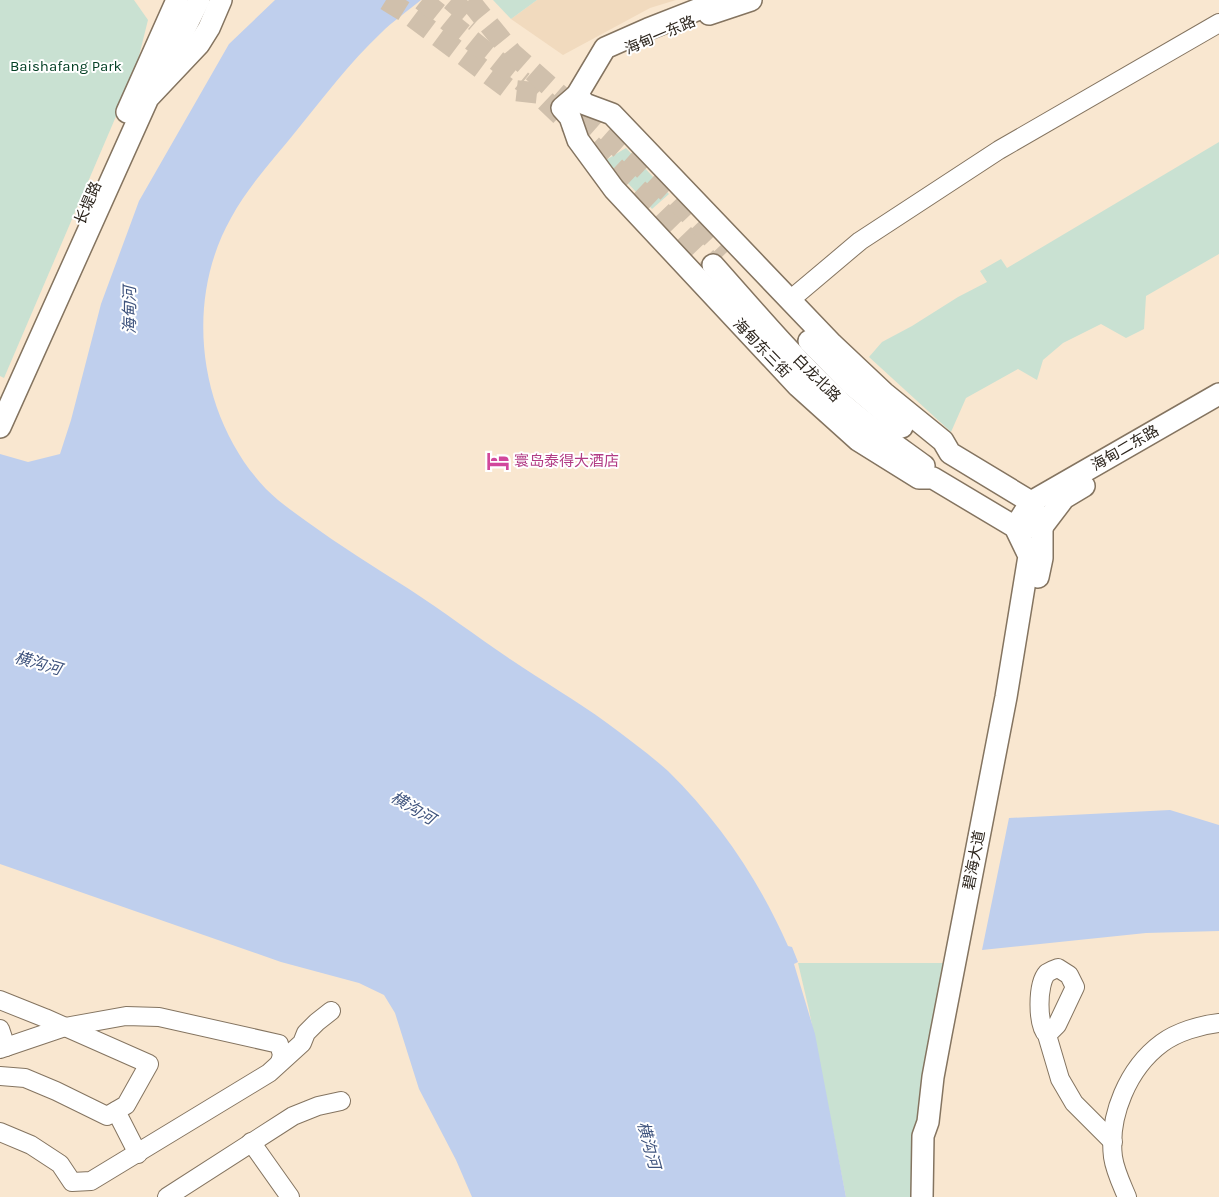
<svg xmlns="http://www.w3.org/2000/svg" width="1219" height="1197" font-family="Karla,'Noto Sans SC',sans-serif">
<style>
.built{fill:#f1dabe}
.green{fill:#c9e1d2}
.water{fill:#bfcfed}
.lines{fill:none;stroke-linecap:round;stroke-linejoin:round}
.major-tunnel{stroke:#d0c0ac;stroke-width:21;stroke-dasharray:21 11;stroke-linecap:butt}
.minor-casing{stroke:#847460;stroke-width:20}
.major-casing{stroke:#847460;stroke-width:24}
.minor{stroke:#fff;stroke-width:18}
.major{stroke:#fff;stroke-width:21}
.labels{text-anchor:middle;dominant-baseline:central;stroke-width:4;stroke-linejoin:round;paint-order:stroke}
.street-label{font-size:15px;fill:#2c251d;stroke:#fff}
.park-label{font-size:15px;fill:#044025;stroke:#fff}
.hotel-label{font-size:15px;fill:#b23c85;stroke:#fff;text-anchor:start}
.water-label{font-size:16px;font-style:italic;fill:#3e537d;stroke:#fff}
</style>
<rect width="100%" height="100%" fill="#f9e7d0"/>
<!-- built -->
<path class="built" d="M 537,0 L 676,0 L 650,8 L 563,55 L 511,19 Z"/>
<!-- green -->
<g class="green">
<path d="M 0,0 L 134,0 L 148,20 L 135,72 L 4,378 L 0,376 Z"/>
<path d="M 493,0 L 537,0 L 511,19 Z"/>
<path d="M 1219,142 L 1219,254 L 1146,296 L 1144,329 L 1126,338 L 1101,324 L 1063,343 L 1043,360 L 1037,380 L 1018,369 L 966,398 L 951,432 L 869,357 L 882,342 L 912,326 L 958,297 L 987,282 L 980,271 L 1001,259 L 1007,268 Z"/>
<path d="M 626,148 L 669,194 L 652,209 L 606,160 Z"/>
<path d="M 798,963 L 955,963 L 925,1197 L 846,1197 L 809,1010 Z"/>
</g>
<!-- water -->
<g class="water">
<path d="M 275,0 L 421,0 C 408,11 393,21 381,33 C 350,62 324,97 297,130 C 274,159 248,186 231,218 C 183,303 199,418 266,489 C 278,501 292,511 306,521 C 339,545 374,567 409,589 C 443,611 476,636 510,659 C 542,681 576,700 607,723 C 627,738 649,754 668,771 C 719,821 759,880 788,946 L 792,947 L 798,962 L 794,964 L 815,1034 L 846,1197 L 472,1197 L 456,1160 L 419,1089 L 395,1013 L 384,995 L 359,983 L 281,962 L 0,864 L 0,454 L 28,462 L 60,454 L 71,420 L 101,304 L 139,201 L 229,44 Z"/>
<path d="M 1170,810 L 1219,825 L 1219,931 L 1146,933 L 982,950 L 1009,818 Z"/>
</g>
<g class="lines">
<!-- major-tunnel -->
<g class="major-tunnel">
<path d="M 386,0 L 407,13 L 510,90 L 537,93 L 661,211 L 713,265"/>
<path d="M 422,0 L 523,82"/>
<path d="M 451,0 L 476,22"/>
<path d="M 469,0 L 512,53 L 640,166 L 674,198 L 726,253"/>
</g>
<defs>
<g id="minor">
<path d="M 790,300 L 860,241 L 999,150 L 1219,23"/>
<path d="M 0,1000 L 45,1018 L 149,1064 L 126,1105 L 107,1116 L 56,1091 L 25,1078 L 0,1076"/>
<path d="M 0,1029 L 6,1047"/>
<path d="M 1047,1035 C 1037,1025 1037,984 1047,973 C 1050,971 1055,969 1058,968 L 1069,975 L 1075,987 L 1057,1025 L 1047,1035 L 1060,1079 L 1074,1103 L 1113,1142"/>
<path d="M 0,1049 L 65,1027 L 126,1016 L 159,1017 L 279,1044 L 282,1055 L 280,1062"/>
<path d="M 116,1111 L 138,1154"/>
<path d="M 0,1132 L 31,1145 L 60,1164 L 72,1182 L 91,1181 L 269,1073 L 302,1043 L 306,1033 L 317,1022 L 331,1011"/>
<path d="M 251,1142 L 290,1197"/>
<path d="M 167,1197 L 293,1116 L 318,1106 L 341,1101"/>
<path d="M 1127,1197 C 1122,1185 1115,1171 1113,1157 C 1108,1116 1128,1068 1162,1043 C 1177,1032 1200,1025 1219,1023"/>
</g>
<g id="major">
<path d="M 722,0 L 648,29 L 605,48 L 577,95 L 562,108 L 570,117 L 578,140 L 614,189 L 798,386 L 858,440 L 919,478 L 933,478 L 1015,527 L 1029,556 L 1006,697 L 941,1034 L 933,1077 L 928,1122 L 923,1136 L 922,1197"/>
<path d="M 709,14 L 751,0"/>
<path d="M 157,72 L 174,50 L 199,0"/>
<path d="M 577,95 L 585,104 L 612,114 L 832,344 L 884,393 L 943,441 L 950,453 L 1031,502 L 1219,394"/>
<path d="M 127,112 L 177,0"/>
<path d="M 713,265 C 753,310 792,356 836,398 C 863,423 894,444 924,466"/>
<path d="M 809,341 L 851,384 L 902,427"/>
<path d="M 0,427 L 148,98 L 199,44 L 209,28 L 221,0"/>
<path d="M 1042,527 L 1064,498 L 1084,486"/>
<path d="M 1038,577 L 1042,558 L 1042,527 L 1031,502 L 1015,527 L 1042,527"/>
</g>
</defs>
<!-- minor casing -->
<use href="#minor" class="minor-casing"/>
<!-- major casing -->
<use href="#major" class="major-casing"/>
<!-- minor -->
<use href="#minor" class="minor"/>
<!-- major -->
<use href="#major" class="major"/>
</g>
<!-- icons -->
<defs>
<symbol id="hotel-bare" viewBox="-9 -9 18 18"><path d="M-6-4.5h1.5V1H6V5H4.5V3h-9V5H-6ZM-4 0a1.8 1.8 0 1 1 3.6 0ZM.5 0V-2.5h3Q6-2.5 6 0Z" fill="#d1479c" stroke="#fff" stroke-width="2.5" paint-order="stroke"/></symbol>
</defs>
<g fill-rule="evenodd">
<use href="#hotel-bare" x="482" y="445" width="32" height="32"/>
</g>
<g class="labels">
<!-- street labels -->
<g class="street-label">
<text transform="translate(660 35) rotate(-23)">海甸一东路</text>
<text transform="translate(88 203) rotate(-67)">长堤路</text>
<text transform="translate(762 348) rotate(46)">海甸东三街</text>
<text transform="translate(817 378) rotate(45)">白龙北路</text>
<text transform="translate(1125 448) rotate(-30)">海甸二东路</text>
<text transform="translate(974 860) rotate(-79)">碧海大道</text>
</g>
<!-- park labels -->
<g class="park-label">
<text x="66" y="66">Baishafang Park</text>
</g>
<!-- hotel labels -->
<g class="hotel-label">
<text x="514" y="461">寰岛泰得大酒店</text>
</g>
<!-- water labels -->
<g class="water-label">
<text transform="translate(129 310) rotate(-90)">海甸河</text>
<text transform="translate(38 663) rotate(16)">横沟河</text>
<text transform="translate(413 808) rotate(31)">横沟河</text>
<text transform="translate(649 1145) rotate(75)">横沟河</text>
</g>
</g>
</svg>
